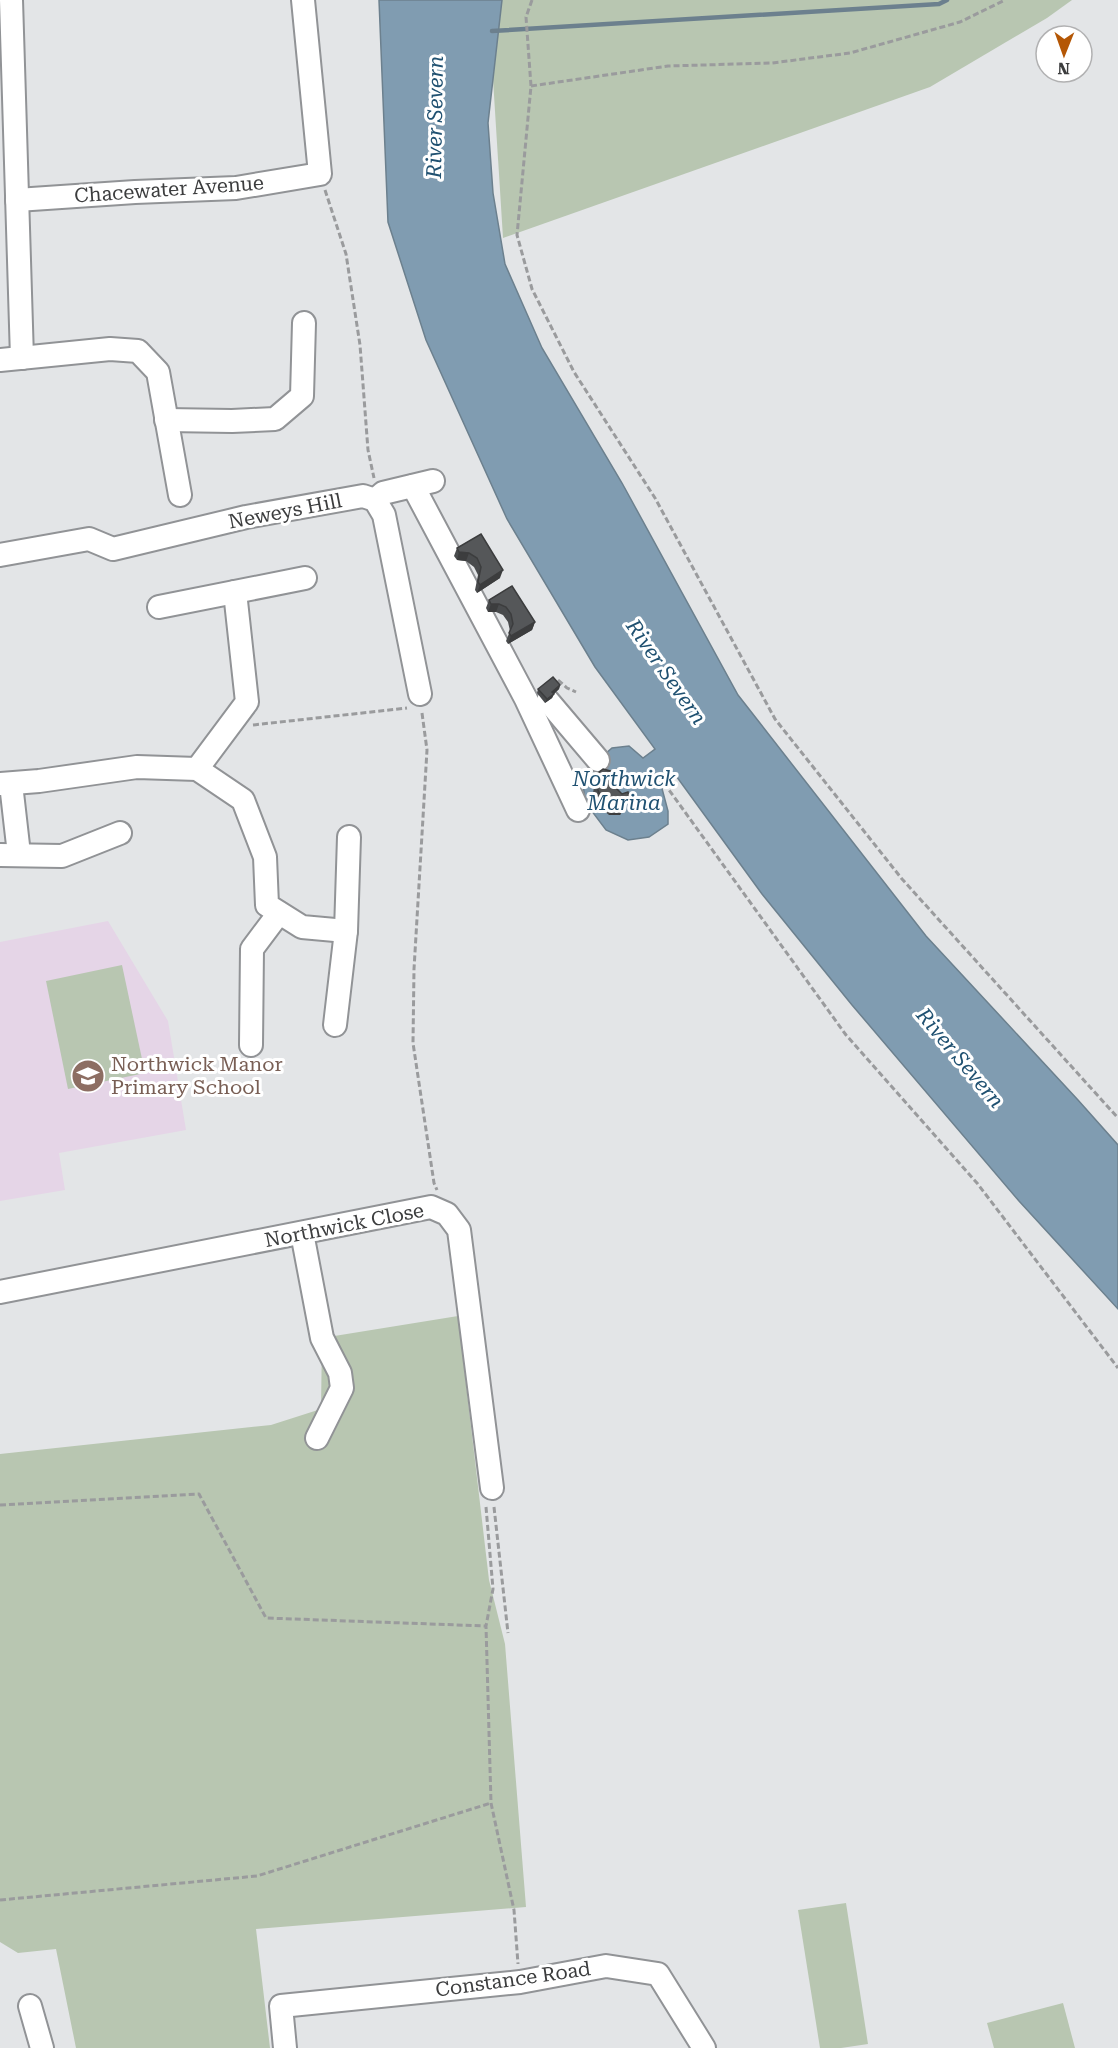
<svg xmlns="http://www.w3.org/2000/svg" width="1118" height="2048" font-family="'Roboto Serif',serif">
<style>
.education{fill:#e5d5e7}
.green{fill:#b8c6b1}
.water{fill:#809cb1;stroke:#6c808e;stroke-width:1.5}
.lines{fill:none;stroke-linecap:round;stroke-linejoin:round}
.stream{stroke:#6c808e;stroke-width:4.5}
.minor-casing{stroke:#919396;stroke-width:26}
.path{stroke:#9a9b9d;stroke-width:3;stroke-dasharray:6 3;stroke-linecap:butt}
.minor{stroke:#fff;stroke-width:22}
.wall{fill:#494b4d}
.shaded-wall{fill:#3c3d3e}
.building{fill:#555759;stroke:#3c3d3e;stroke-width:1.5}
.labels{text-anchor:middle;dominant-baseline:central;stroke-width:6;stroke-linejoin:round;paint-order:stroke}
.street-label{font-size:20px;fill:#3c3d3e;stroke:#fff}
.education-label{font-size:20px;fill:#785e54;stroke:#fff;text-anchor:start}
.water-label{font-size:21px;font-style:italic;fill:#205171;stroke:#fff}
</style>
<rect width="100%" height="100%" fill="#e3e5e7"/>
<!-- education -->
<path class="education" d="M 108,921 L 168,1021 L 186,1130 L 59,1153 L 65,1190 L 0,1201 L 0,942 Z"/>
<!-- green -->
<g class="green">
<path d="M 502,0 L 1072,0 L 1047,18 L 930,87 L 503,238 L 493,79 Z"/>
<path d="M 122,965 L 145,1073 L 68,1089 L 46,981 Z"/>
<path d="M 458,1316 L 489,1580 L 505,1644 L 526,1907 L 256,1929 L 270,2048 L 76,2048 L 56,1949 L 18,1953 L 0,1942 L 0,1454 L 271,1425 L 321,1409 L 322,1338 Z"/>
<path d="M 846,1903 L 868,2044 L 841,2048 L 820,2048 L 798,1910 Z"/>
<path d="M 1063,2003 L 1075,2048 L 994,2048 L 987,2023 Z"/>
</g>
<!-- water -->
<path class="water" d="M 379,0 L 502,0 L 488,123 L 493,193 L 505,264 L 542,348 L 622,483 L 738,695 L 926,936 L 1078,1100 L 1118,1145 L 1118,1309 L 1019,1201 L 852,1005 L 762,894 L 674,773 L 660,781 L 668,811 L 668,824 L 649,837 L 628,840 L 606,830 L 585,802 L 583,782 L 589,768 L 612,748 L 629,746 L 643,758 L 655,749 L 595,667 L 507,519 L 426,340 L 388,222 Z"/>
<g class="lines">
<!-- stream -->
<path class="stream" d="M 492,31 L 939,4 L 947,0"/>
<defs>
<g id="minor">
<path d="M 11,0 L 22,358"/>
<path d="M 17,200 L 135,192 L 236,188 L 320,174 L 303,0"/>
<path d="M 0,360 L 110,349 L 138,351 L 158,372 L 180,495"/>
<path d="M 166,420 L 232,421 L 275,419 L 302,396 L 304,323"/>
<path d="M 413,486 L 526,699 L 578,810"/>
<path d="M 375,500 L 383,493 L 433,481"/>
<path d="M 0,555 L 89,539 L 113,549 L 246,517 L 363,496 L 375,500 L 384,515 L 420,694"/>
<path d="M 159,607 L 305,578"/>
<path d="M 548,701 L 598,760"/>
<path d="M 197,769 L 247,702 L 235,592"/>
<path d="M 0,784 L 39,781 L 137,767 L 197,769 L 243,800 L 265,857 L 267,905 L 302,927 L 346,931"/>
<path d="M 11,784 L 19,854"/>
<path d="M 0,855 L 62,856 L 120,833"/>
<path d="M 335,1025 L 346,931 L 349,837"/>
<path d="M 251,1045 L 252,949 L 279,913"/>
<path d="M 302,1233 L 322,1338 L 340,1373 L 342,1388 L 317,1438"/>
<path d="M 0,1292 L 431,1207 L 447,1214 L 459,1230 L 492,1488"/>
<path d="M 30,2006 L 42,2048"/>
<path d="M 285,2048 L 281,2006 L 520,1982 L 606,1966 L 658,1974 L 704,2048"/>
</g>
</defs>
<!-- minor casing -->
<use href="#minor" class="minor-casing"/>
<!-- path -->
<g class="path">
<path d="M 532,0 L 526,17 L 531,86 L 517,235 L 532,289 L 574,372 L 655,498 L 775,719 L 902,879 L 1118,1118"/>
<path d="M 531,86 L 668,66 L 772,63 L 850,53 L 960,22 L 1005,0"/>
<path d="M 325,190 L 346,254 L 360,345 L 368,450 L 374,478"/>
<path d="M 558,680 L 567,688 L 576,692"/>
<path d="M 422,713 L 427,750 L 414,969 L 413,1043 L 434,1183 L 437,1190"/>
<path d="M 253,725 L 407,708"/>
<path d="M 664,783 L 846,1035 L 977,1183 L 1118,1368"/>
<path d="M 0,1505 L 199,1494 L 266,1618 L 486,1626"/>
<path d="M 486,1507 L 493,1589 L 486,1626 L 491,1803 L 514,1910 L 518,1964"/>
<path d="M 494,1507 L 508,1633"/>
<path d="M 0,1900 L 257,1876 L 491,1803"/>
</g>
<!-- minor -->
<use href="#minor" class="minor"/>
</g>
<!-- wall -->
<g class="wall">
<path d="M 481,534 L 500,578 L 477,593 L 475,590 L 478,575 L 474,567 L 466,561 L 457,560 L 454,556 L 457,548 Z"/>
<path d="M 512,586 L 535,622 L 532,630 L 508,644 L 506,641 L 510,631 L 508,622 L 503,615 L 496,612 L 488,612 L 486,608 L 489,600 Z"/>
<path d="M 560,685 L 559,689 L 554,694 L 552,698 L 545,703 L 537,693 L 538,689 Z"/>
<path d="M 614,772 L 612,780 L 626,806 L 620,815 L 609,815 L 603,810 L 597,803 L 593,793 L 595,781 L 598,773 Z"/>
</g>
<!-- shaded-wall -->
<g class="shaded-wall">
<path d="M 459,552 L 469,553 L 466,561 L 457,560 Z"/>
<path d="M 503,570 L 500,578 L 477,593 L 480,585 Z"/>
<path d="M 491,604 L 499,604 L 496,612 L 488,612 Z"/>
<path d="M 535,622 L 532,630 L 508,644 L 511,636 Z"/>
<path d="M 560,685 L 559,689 L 551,696 L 552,692 Z"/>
<path d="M 554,694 L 552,698 L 545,703 L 547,699 Z"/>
<path d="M 629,797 L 620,815 L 609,815 L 612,807 Z"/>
</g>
<!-- building -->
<g class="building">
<path d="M 481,534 L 503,570 L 480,585 L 478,582 L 481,567 L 477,558 L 469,553 L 459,552 L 457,548 Z"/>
<path d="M 512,586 L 535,622 L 511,636 L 509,633 L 513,624 L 511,614 L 506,607 L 499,604 L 491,604 L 489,600 Z"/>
<path d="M 553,677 L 560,685 L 552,692 L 554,694 L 547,699 L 538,689 Z"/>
<path d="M 603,769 L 614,772 L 611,775 L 611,779 L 616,788 L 622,794 L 628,792 L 629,797 L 623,807 L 612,807 L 605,802 L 600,795 L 596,785 L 598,773 Z"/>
</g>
<!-- icons -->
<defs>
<symbol id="school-disc" viewBox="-11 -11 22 22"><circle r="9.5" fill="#8d6e63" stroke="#fff"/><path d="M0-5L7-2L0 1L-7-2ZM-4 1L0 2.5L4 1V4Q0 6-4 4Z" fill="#fff"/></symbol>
</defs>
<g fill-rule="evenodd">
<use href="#school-disc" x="69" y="1057" width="38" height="38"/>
</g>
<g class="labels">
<!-- street labels -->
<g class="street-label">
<text transform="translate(169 189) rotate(-4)">Chacewater Avenue</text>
<text transform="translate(285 511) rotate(-11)">Neweys Hill</text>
<text transform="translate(344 1225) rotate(-11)">Northwick Close</text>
<text transform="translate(513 1979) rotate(-8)">Constance Road</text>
</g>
<!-- education labels -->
<g class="education-label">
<text x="111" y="1064">Northwick Manor<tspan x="111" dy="23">Primary School</tspan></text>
</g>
<!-- water labels -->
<g class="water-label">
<text transform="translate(435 117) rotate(-89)">River Severn</text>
<text transform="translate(666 672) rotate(55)">River Severn</text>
<text x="624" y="779">Northwick<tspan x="624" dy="24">Marina</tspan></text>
<text transform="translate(960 1058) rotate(50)">River Severn</text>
</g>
</g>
<!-- north arrow -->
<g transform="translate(1064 54) rotate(181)"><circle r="28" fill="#ffffff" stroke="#b1b1b2" stroke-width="1.5"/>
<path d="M0-4.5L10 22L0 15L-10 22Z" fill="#b45705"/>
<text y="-9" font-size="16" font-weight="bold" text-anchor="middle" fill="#3c3d3e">N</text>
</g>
</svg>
